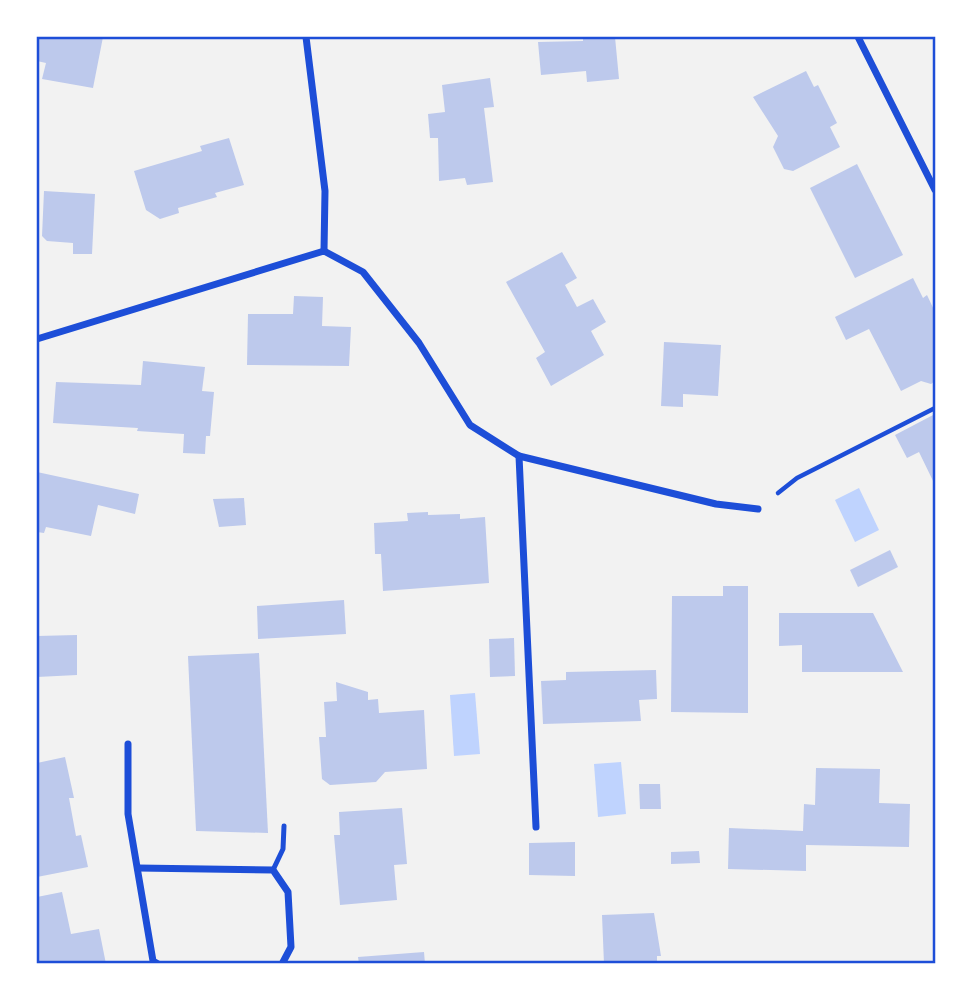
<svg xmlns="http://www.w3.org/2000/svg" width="972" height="1001" font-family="Manrope,sans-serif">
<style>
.water{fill:#bfd3fe}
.building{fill:#bdc9ec}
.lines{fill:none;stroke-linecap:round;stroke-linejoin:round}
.path{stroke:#1d4ed8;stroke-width:4.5}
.service{stroke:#1d4ed8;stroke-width:5}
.minor{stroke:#1d4ed8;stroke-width:7}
.neatline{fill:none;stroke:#1d4ed8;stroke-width:2.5}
</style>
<rect width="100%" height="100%" fill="#f2f2f2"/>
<!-- water -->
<g class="water">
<path d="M 859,488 L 879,530 L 855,542 L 835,500 Z"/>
<path d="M 475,693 L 480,754 L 454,756 L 450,695 Z"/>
<path d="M 621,762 L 626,814 L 598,817 L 594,764 Z"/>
</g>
<!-- building -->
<g class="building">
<path d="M 37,37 L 103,37 L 93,88 L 42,79 L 46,63 L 37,61 Z"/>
<path d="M 583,37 L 615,37 L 619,79 L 587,82 L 586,71 L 541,75 L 538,42 L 583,41 Z"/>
<path d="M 806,71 L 814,87 L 818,85 L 837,123 L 830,127 L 840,147 L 793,171 L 784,169 L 773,147 L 778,136 L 753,97 Z"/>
<path d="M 490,78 L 494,107 L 484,108 L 493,182 L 467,185 L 465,178 L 439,181 L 438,138 L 430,138 L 428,114 L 445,112 L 442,85 Z"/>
<path d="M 229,138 L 244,185 L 215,193 L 217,197 L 178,208 L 179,213 L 160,219 L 146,210 L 134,171 L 202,151 L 200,146 Z"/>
<path d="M 857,164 L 903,255 L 855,278 L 810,188 Z"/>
<path d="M 44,191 L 95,194 L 92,254 L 73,254 L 73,243 L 47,241 L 42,236 Z"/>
<path d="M 562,252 L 577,278 L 565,285 L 577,307 L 593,299 L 606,322 L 591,331 L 604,355 L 551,386 L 536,358 L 545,352 L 506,282 Z"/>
<path d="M 913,278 L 923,298 L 927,295 L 935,312 L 935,381 L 931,384 L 921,381 L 901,391 L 869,329 L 846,340 L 835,317 Z"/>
<path d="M 294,296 L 323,297 L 322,326 L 351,327 L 349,366 L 247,365 L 248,314 L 293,314 Z"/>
<path d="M 664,342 L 721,345 L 718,396 L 683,394 L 683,407 L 661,406 Z"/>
<path d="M 143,361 L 205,367 L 202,391 L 214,392 L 210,436 L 206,436 L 205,454 L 183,453 L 184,434 L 137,431 L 138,428 L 53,423 L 56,382 L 141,385 Z"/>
<path d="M 935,414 L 935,485 L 919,452 L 907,458 L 895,435 Z"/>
<path d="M 37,472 L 139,494 L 135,514 L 98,505 L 91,536 L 46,527 L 44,533 L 37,532 Z"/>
<path d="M 244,498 L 246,525 L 219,527 L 213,499 Z"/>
<path d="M 428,512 L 428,515 L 460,514 L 460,519 L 485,517 L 489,583 L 383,591 L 381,554 L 375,554 L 374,523 L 408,521 L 407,513 Z"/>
<path d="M 890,550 L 898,567 L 858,587 L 850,570 Z"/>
<path d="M 723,586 L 748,586 L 748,713 L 671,712 L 672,596 L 723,596 Z"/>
<path d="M 344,600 L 346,634 L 258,639 L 257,606 Z"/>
<path d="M 779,613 L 873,613 L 903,672 L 802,672 L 802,645 L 779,646 Z"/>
<path d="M 77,635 L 77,675 L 37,677 L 37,636 Z"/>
<path d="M 514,638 L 515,676 L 490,677 L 489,639 Z"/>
<path d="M 259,653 L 268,833 L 196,831 L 188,656 Z"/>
<path d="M 656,670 L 657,699 L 639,700 L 641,721 L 543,724 L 541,681 L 566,680 L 566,672 Z"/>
<path d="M 336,682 L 368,692 L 368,700 L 378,699 L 379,713 L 424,710 L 427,769 L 385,772 L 376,782 L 330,785 L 322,779 L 319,737 L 326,737 L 324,702 L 337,701 Z"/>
<path d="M 65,757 L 74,798 L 69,798 L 76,836 L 81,835 L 88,867 L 37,877 L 37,763 Z"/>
<path d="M 816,768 L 880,769 L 879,803 L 910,804 L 909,847 L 806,845 L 806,871 L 728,869 L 729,828 L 803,831 L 804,804 L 815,805 Z"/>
<path d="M 639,784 L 660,784 L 661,809 L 640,809 Z"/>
<path d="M 402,808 L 407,864 L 394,865 L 397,900 L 340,905 L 334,835 L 340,835 L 339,812 Z"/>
<path d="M 575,842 L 575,876 L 529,875 L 529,843 Z"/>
<path d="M 699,851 L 700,863 L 671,864 L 671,852 Z"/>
<path d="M 62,892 L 71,934 L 99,929 L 106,964 L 37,964 L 37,897 Z"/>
<path d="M 654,913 L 661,956 L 657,956 L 657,964 L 604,964 L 602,915 Z"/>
<path d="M 424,952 L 425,964 L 359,964 L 358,957 Z"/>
</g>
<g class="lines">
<!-- path -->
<path class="path" d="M 778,493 L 797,478 L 935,408"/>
<!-- service -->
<path class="service" d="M 273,870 L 283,849 L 284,826"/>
<!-- minor -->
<g class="minor">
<path d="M 306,37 L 325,191 L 324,251"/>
<path d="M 858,37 L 935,190"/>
<path d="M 37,339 L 324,251 L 363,272 L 419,343 L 470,425 L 519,456 L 716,504 L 758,509"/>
<path d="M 519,456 L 536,827"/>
<path d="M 128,744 L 128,814 L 153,961 L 158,964"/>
<path d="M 138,868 L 273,870 L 288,892 L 291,947 L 282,964"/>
</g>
</g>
<!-- border -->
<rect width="972" height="1001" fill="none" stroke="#ffffff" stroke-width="77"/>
<rect x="38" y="38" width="896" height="924" class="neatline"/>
</svg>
